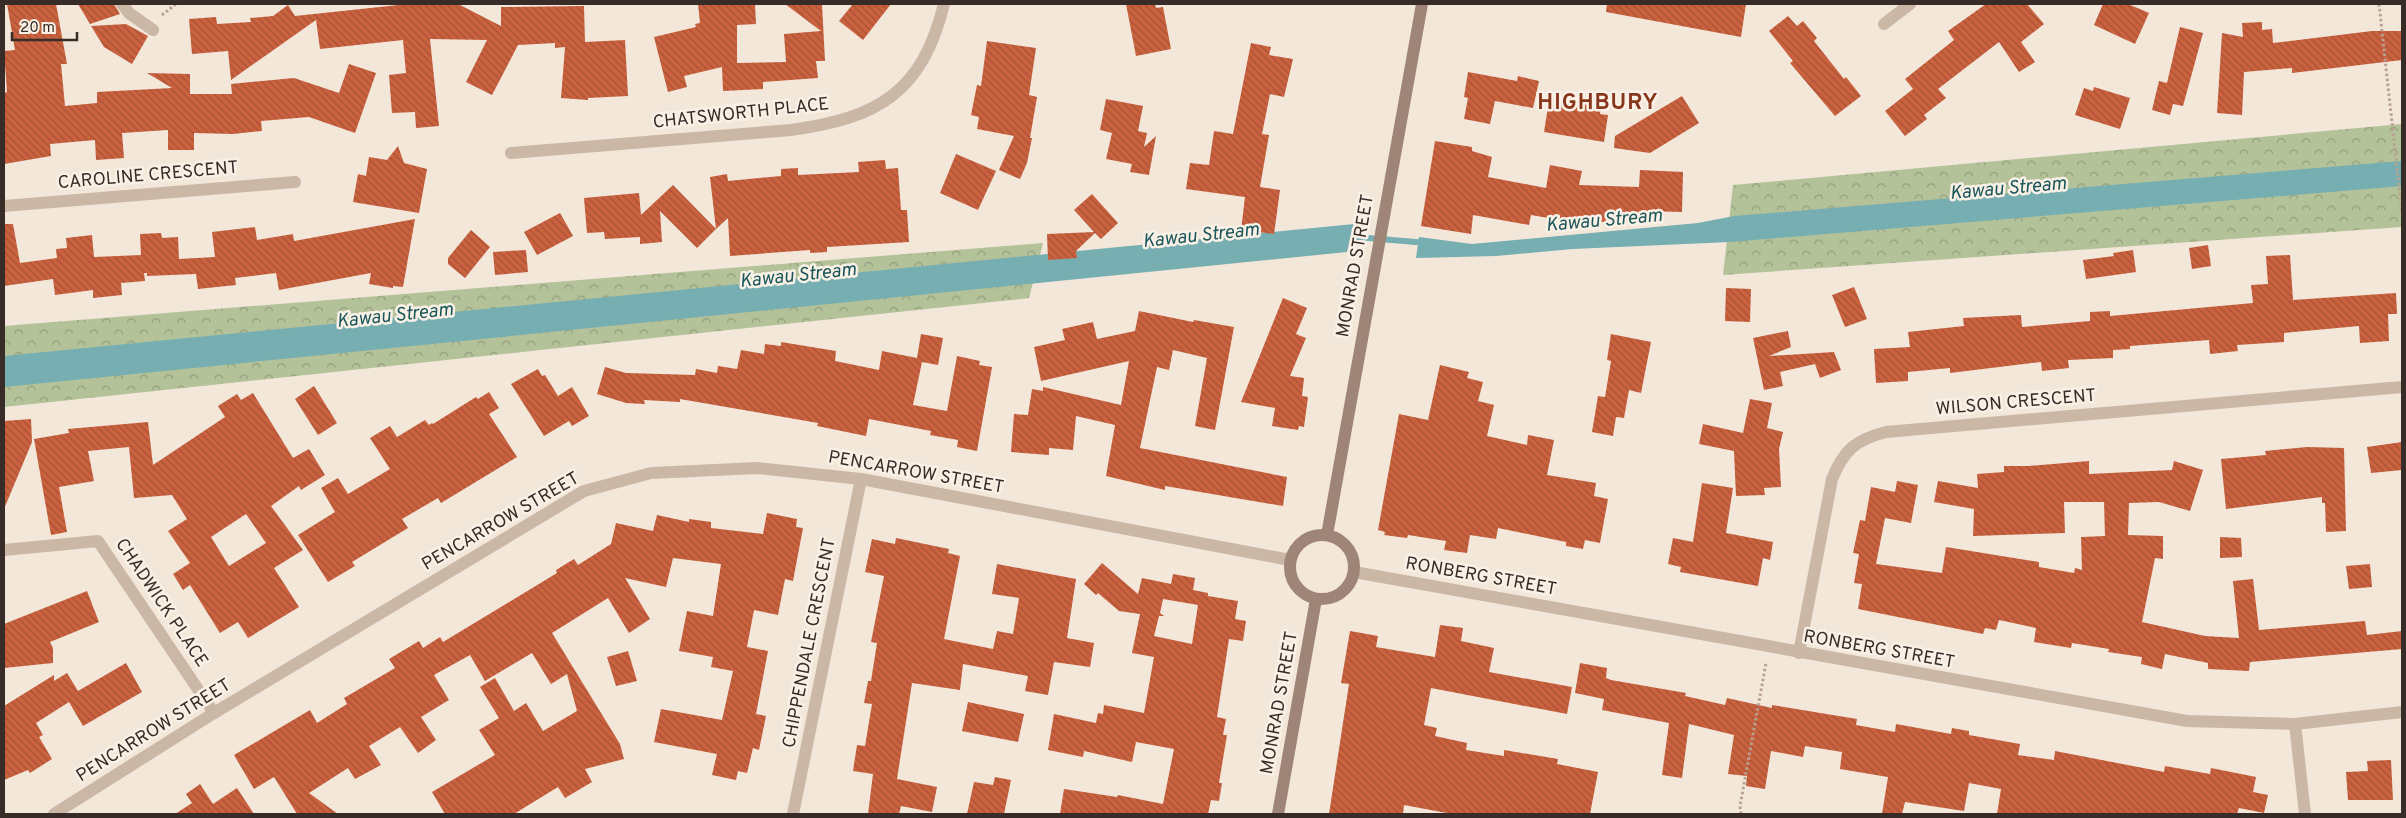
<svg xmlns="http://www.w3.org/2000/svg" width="2406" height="818" font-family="Overpass,sans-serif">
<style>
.park{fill:url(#park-crowns)}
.water{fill:#77aeb1}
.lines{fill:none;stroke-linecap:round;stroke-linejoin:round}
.stream{stroke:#77aeb1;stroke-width:6}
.building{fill:url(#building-back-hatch);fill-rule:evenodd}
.path{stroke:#b7a18f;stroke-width:3;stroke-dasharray:2.5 2.5;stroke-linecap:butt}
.street{stroke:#cbb7a5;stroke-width:12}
.secondary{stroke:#9f8577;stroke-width:12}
.labels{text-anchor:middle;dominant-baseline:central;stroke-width:5;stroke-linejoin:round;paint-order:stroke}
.street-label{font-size:18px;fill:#372c27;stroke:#faf1e6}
.water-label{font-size:19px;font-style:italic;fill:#1a565a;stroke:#faf1e6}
.district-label{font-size:22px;font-weight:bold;letter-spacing:1px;fill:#89371c;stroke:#faf1e6}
</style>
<defs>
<pattern id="park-crowns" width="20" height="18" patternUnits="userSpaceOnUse" patternTransform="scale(1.25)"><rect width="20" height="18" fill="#b4c299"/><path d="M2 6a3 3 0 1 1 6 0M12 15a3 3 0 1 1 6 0" fill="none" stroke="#939e7d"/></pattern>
<pattern id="building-back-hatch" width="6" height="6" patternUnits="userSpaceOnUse" patternTransform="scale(1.25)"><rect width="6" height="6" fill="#cb623f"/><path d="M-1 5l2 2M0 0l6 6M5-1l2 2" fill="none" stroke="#a65135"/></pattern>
</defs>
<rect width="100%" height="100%" fill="#f3e7da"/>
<!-- park -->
<g class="park">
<path d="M 2402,124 L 2402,227 L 1723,275 L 1733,185 Z"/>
<path d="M 1043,243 L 1029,298 L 4,407 L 4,326 Z"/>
</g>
<!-- water -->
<g class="water">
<path d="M 2402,161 L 2402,186 L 1730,242 L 1573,249 L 1496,256 L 1416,258 L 1419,237 L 1472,244 L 1698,223 L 1734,216 Z"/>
<path d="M 1354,224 L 1347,252 L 4,387 L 4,356 Z"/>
</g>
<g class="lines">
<!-- stream -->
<path class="stream" d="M 1345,236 L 1427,243"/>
</g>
<!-- building -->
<g class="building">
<path d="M 7,4 L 56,4 L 67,64 L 61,64 L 65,106 L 97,103 L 97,92 L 172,88 L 147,73 L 190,74 L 190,94 L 232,94 L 231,84 L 294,78 L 339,93 L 349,64 L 376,73 L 355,133 L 309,117 L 261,121 L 262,131 L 233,134 L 194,133 L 194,150 L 168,150 L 168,130 L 122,133 L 124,158 L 96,160 L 95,140 L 50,144 L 51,156 L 4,164 L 4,93 L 7,92 L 4,51 L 15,50 Z"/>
<path d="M 78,4 L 114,4 L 120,14 L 90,24 Z"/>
<path d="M 408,4 L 458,4 L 501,26 L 501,7 L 584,6 L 585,42 L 625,40 L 628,96 L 588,98 L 588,100 L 561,98 L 565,47 L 555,48 L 555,43 L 518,45 L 492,95 L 466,82 L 487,40 L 430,39 L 439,126 L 416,128 L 415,112 L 392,113 L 389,75 L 406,73 L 403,40 L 320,49 L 316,20 L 231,80 L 228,51 L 192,54 L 189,19 L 216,17 L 217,24 L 251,22 L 250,18 L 273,16 L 288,5 L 295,16 Z"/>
<path d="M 698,4 L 755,4 L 756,24 L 737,25 L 737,63 L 786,62 L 784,34 L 821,31 L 785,4 L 822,4 L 825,61 L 816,61 L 818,78 L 763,82 L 763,89 L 723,91 L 722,67 L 684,76 L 687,87 L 668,92 L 654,37 L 696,27 L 695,24 L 700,23 Z"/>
<path d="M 853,4 L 891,4 L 863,40 L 839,21 Z"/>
<path d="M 1126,4 L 1155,4 L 1156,8 L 1163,7 L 1171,49 L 1136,56 Z"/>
<path d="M 1607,4 L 1746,4 L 1741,37 L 1606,12 Z"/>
<path d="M 1986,4 L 2027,4 L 2044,24 L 2021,42 L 2035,62 L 2019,72 L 1999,42 L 1938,89 L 1946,98 L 1924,115 L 1927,119 L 1905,136 L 1885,111 L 1913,89 L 1905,79 L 1954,40 L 1948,31 Z"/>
<path d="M 2103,4 L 2128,4 L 2149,13 L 2135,44 L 2094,25 Z"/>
<path d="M 1788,16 L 1797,26 L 1803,21 L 1817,38 L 1814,41 L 1844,79 L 1846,77 L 1861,96 L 1835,116 L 1790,63 L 1793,61 L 1769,31 Z"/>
<path d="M 2262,22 L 2262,30 L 2272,29 L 2273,43 L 2372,31 L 2402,31 L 2402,60 L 2292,73 L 2292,68 L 2244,72 L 2242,115 L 2217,113 L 2222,33 L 2243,37 L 2242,23 Z"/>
<path d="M 126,24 L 148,36 L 132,64 L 104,47 L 91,26 Z"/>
<path d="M 2180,27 L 2203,33 L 2183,106 L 2173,104 L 2170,115 L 2152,110 L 2159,81 L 2167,83 Z"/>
<path d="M 987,41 L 1036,48 L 1029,95 L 1037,97 L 1030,138 L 1032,138 L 1027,163 L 1020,179 L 999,170 L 1014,136 L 977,129 L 979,117 L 971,115 L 977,85 L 981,86 Z"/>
<path d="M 1251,43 L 1271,47 L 1269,55 L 1293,59 L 1284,97 L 1270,94 L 1262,134 L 1269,135 L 1260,187 L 1280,190 L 1274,234 L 1241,230 L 1245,197 L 1186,189 L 1190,163 L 1209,165 L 1214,131 L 1233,134 Z"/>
<path d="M 1468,72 L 1517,81 L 1518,76 L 1539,81 L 1533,108 L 1495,101 L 1490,124 L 1464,119 L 1468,98 L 1464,97 Z"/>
<path d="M 2094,87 L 2130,98 L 2120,129 L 2075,115 L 2084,88 L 2093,91 Z"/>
<path d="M 1682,96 L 1699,123 L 1650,153 L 1614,148 L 1615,136 Z"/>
<path d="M 1582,98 L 1602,101 L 1600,114 L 1608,115 L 1604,142 L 1544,132 L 1549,100 L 1581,106 Z"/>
<path d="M 1106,99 L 1143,106 L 1138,131 L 1147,133 L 1144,147 L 1156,136 L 1149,175 L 1130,172 L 1132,164 L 1106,159 L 1112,133 L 1100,130 Z"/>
<path d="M 1435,141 L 1472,147 L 1472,151 L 1492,157 L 1488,177 L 1546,188 L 1550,165 L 1582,171 L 1579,185 L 1639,187 L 1640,170 L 1683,172 L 1682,212 L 1644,211 L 1644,223 L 1565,221 L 1531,215 L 1529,225 L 1473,215 L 1471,234 L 1421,226 Z"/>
<path d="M 398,146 L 404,163 L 427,169 L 419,213 L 353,202 L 358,174 L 366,176 L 369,157 L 387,160 Z"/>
<path d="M 956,154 L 996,171 L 978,210 L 940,193 Z"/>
<path d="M 885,160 L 886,169 L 898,168 L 901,210 L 907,210 L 909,242 L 827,247 L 827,252 L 810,253 L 810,250 L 730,256 L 728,218 L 716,229 L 710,177 L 727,174 L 728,181 L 781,176 L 781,169 L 798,168 L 798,175 L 859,172 L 858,162 Z"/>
<path d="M 673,185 L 716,229 L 697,248 L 660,211 L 662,242 L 640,244 L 640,237 L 605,239 L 604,232 L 587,233 L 584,198 L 639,193 L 641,215 Z"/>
<path d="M 1092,194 L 1118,223 L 1101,239 L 1095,233 L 1076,251 L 1077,258 L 1048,260 L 1047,234 L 1094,232 L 1074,210 Z"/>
<path d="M 560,213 L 573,236 L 537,255 L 524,232 Z"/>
<path d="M 415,219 L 403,287 L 393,286 L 393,288 L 369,284 L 371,273 L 279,290 L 276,273 L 235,278 L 236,285 L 198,289 L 196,274 L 147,276 L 147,273 L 144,273 L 145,281 L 121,283 L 122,295 L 93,298 L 93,290 L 55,295 L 53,279 L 4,286 L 4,224 L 13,224 L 20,263 L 57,258 L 56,249 L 67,248 L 66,238 L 92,235 L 94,257 L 141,255 L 140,234 L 161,233 L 162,238 L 178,237 L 179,259 L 215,257 L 212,232 L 255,227 L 257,240 L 293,234 L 294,241 Z"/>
<path d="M 471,230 L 490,247 L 465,278 L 448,264 L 448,258 Z"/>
<path d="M 2208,245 L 2211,266 L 2192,269 L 2189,248 Z"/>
<path d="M 526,250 L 528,272 L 495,275 L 493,252 Z"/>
<path d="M 2133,250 L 2136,272 L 2086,279 L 2083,260 L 2114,256 L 2113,253 Z"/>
<path d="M 2290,255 L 2293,300 L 2396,293 L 2397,314 L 2388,314 L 2389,341 L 2360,343 L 2359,326 L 2284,333 L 2284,342 L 2237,345 L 2238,351 L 2210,354 L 2209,340 L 2130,346 L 2130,349 L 2113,350 L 2113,358 L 2068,360 L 2069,368 L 2042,371 L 2041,362 L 1950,373 L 1950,368 L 1908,372 L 1908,381 L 1876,383 L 1874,349 L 1910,347 L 1908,332 L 1964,326 L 1963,318 L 2021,315 L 2022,327 L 2090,321 L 2090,312 L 2110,311 L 2110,316 L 2253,303 L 2251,285 L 2268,284 L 2266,256 Z"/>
<path d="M 1854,287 L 1867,319 L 1845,327 L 1832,295 Z"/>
<path d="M 1726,288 L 1751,289 L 1750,322 L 1725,321 Z"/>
<path d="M 1283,298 L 1307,308 L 1296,334 L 1306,338 L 1290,376 L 1304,378 L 1302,396 L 1308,397 L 1304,427 L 1299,426 L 1298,430 L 1272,426 L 1275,408 L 1241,402 Z"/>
<path d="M 1139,311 L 1193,322 L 1194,320 L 1234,327 L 1215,430 L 1195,426 L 1207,358 L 1173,350 L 1169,370 L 1157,367 L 1140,448 L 1287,477 L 1283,506 L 1165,486 L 1165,490 L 1106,476 L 1115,425 L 1076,416 L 1073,450 L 1049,448 L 1049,455 L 1011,452 L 1014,414 L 1028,415 L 1032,389 L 1043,391 L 1043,387 L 1121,405 L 1129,361 L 1041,381 L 1034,347 L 1065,340 L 1062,329 L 1093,322 L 1097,339 L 1135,331 Z"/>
<path d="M 1788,331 L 1791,347 L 1769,356 L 1834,352 L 1841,370 L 1820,378 L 1815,364 L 1780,372 L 1783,386 L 1764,390 L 1753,338 Z"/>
<path d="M 921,334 L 943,338 L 938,365 L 922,362 L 913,405 L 947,411 L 957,356 L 980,361 L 979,365 L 992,367 L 977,451 L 957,447 L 958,440 L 930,435 L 931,431 L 869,419 L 866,436 L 817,426 L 818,423 L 680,399 L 680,402 L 644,400 L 645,404 L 626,403 L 597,394 L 605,367 L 626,373 L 695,375 L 696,369 L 717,373 L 718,366 L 737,369 L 741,350 L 764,354 L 765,344 L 781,346 L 781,342 L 836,351 L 835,361 L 879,370 L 882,351 L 917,358 Z"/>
<path d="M 1611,334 L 1651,342 L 1641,393 L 1629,390 L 1624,418 L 1616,417 L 1613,436 L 1592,432 L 1598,396 L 1605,397 L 1611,361 L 1607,360 Z"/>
<path d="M 1440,365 L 1469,372 L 1467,378 L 1483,382 L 1478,401 L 1494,405 L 1487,436 L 1527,445 L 1528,435 L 1554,440 L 1547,475 L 1596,483 L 1594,496 L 1608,499 L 1600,543 L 1585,540 L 1583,549 L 1566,546 L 1566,542 L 1498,528 L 1496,539 L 1470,535 L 1467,553 L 1444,550 L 1446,541 L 1408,535 L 1407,538 L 1384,535 L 1385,532 L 1378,530 L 1399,414 L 1428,420 Z"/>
<path d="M 538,369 L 542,376 L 545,375 L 558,396 L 572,387 L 589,416 L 572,426 L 569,421 L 544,436 L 511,384 Z"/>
<path d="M 314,386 L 337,423 L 318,435 L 295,399 Z"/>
<path d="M 489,392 L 499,408 L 489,414 L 517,457 L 441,503 L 438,498 L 402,519 L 408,528 L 352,562 L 355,566 L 328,582 L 298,535 L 335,512 L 321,488 L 338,478 L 348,494 L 390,469 L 370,438 L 390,426 L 397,437 L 425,420 L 429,425 L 432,423 L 433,424 L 476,397 L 478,399 Z"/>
<path d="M 253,393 L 293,458 L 309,449 L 325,475 L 301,490 L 299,486 L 271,506 L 303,550 L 274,568 L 299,607 L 248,638 L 238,622 L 220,633 L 190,585 L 183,590 L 173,574 L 190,563 L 168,531 L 187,519 L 172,495 L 134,498 L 129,447 L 88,451 L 94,481 L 59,487 L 67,532 L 51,535 L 34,439 L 69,433 L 68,429 L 148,422 L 153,465 L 225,417 L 218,406 L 237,394 L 241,400 ZM 246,514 L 266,543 L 229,566 L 211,537 Z"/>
<path d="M 1750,399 L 1772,403 L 1767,428 L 1783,432 L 1779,449 L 1781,487 L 1764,488 L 1765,495 L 1736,496 L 1734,451 L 1699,444 L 1703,424 L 1743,433 Z"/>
<path d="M 31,419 L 32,442 L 4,509 L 4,421 Z"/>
<path d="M 2402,442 L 2402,470 L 2371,473 L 2367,447 Z"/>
<path d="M 2307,447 L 2344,448 L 2346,531 L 2326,532 L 2325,503 L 2322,503 L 2322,497 L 2226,509 L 2221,459 L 2266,455 L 2265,451 Z"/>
<path d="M 2089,461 L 2089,474 L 2172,470 L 2174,461 L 2203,470 L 2190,511 L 2159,502 L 2129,503 L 2128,535 L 2163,536 L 2163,559 L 2155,558 L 2142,622 L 2205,636 L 2239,638 L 2233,581 L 2253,579 L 2259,630 L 2365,621 L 2367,635 L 2402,631 L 2402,649 L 2250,662 L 2249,671 L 2208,669 L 2208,663 L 2165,654 L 2162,669 L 2141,664 L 2142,657 L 2108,652 L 2109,649 L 2072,643 L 2071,648 L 2034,642 L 2036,628 L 1999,620 L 1996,630 L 1985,628 L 1983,634 L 1858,609 L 1862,584 L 1854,583 L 1859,554 L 1853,553 L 1860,520 L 1865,521 L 1871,487 L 1895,492 L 1897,481 L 1918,485 L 1911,523 L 1885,518 L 1876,564 L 1942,573 L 1946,547 L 2039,562 L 2039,567 L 2074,573 L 2075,568 L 2082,570 L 2081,537 L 2105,536 L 2104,502 L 2064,502 L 2065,533 L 1973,536 L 1974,509 L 1934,502 L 1938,481 L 1978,488 L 1977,474 L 2004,472 L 2004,466 L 2028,466 Z"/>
<path d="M 1702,483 L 1733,488 L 1726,533 L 1773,542 L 1770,560 L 1763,558 L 1758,586 L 1680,572 L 1681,567 L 1668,564 L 1673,538 L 1693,542 Z"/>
<path d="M 767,513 L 797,519 L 796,527 L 803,528 L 793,581 L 785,579 L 778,615 L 754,610 L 747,647 L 768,651 L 756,714 L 766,716 L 759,750 L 753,748 L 747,773 L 738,771 L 736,780 L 712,775 L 717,754 L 654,742 L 661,709 L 722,720 L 733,671 L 711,667 L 713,657 L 679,651 L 687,611 L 713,616 L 721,564 L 673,558 L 666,587 L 625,578 L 650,619 L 629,633 L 608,598 L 552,633 L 620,744 L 624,759 L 585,769 L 592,782 L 565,798 L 558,787 L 514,814 L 445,814 L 432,792 L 495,755 L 479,730 L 499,718 L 480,687 L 495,678 L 514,711 L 526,703 L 543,731 L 577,711 L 567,674 L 551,684 L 532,653 L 485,681 L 470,655 L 434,675 L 449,700 L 421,717 L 436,740 L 418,753 L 400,727 L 369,746 L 381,765 L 355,779 L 348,768 L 309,793 L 338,814 L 297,814 L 274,777 L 254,789 L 234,755 L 310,710 L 317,723 L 347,704 L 344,698 L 395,668 L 389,659 L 419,641 L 423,648 L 440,637 L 443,642 L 557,573 L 556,570 L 574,559 L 578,565 L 611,544 L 616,523 L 653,531 L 657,515 L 689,522 L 689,519 L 711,522 L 711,528 L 763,534 Z"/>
<path d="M 2220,537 L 2241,538 L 2242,557 L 2220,558 Z"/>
<path d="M 896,538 L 949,549 L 948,553 L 960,556 L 944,639 L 993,649 L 997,631 L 1013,634 L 1019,598 L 992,594 L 997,564 L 1076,579 L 1067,638 L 1094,643 L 1090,667 L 1054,662 L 1048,695 L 1025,691 L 1028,676 L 963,664 L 960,690 L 912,683 L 897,779 L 937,787 L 932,812 L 901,806 L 899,814 L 868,814 L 873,774 L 853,771 L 857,745 L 865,746 L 872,704 L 864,703 L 868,681 L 871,681 L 877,643 L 871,642 L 884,576 L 865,572 L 872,539 L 895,544 Z"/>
<path d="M 1102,563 L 1138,594 L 1142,578 L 1171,584 L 1173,574 L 1195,578 L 1193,590 L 1208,593 L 1208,596 L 1238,601 L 1235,619 L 1246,621 L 1243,641 L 1229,639 L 1217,717 L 1226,719 L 1223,735 L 1227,735 L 1219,783 L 1222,783 L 1219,801 L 1211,800 L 1208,814 L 1060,814 L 1064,789 L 1117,797 L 1118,795 L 1163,804 L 1174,749 L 1136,742 L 1132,762 L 1084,751 L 1083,757 L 1048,750 L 1054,714 L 1096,723 L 1098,713 L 1103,714 L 1104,705 L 1144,713 L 1154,657 L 1132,653 L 1140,614 L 1119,611 L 1098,593 L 1096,595 L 1084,584 ZM 1163,599 L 1198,605 L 1192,644 L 1154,636 L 1159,616 L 1164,616 L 1160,613 Z"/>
<path d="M 2370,564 L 2372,587 L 2349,589 L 2346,566 Z"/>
<path d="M 87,591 L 99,622 L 50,642 L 53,648 L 53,663 L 4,668 L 4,624 Z"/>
<path d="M 1440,625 L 1463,628 L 1461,641 L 1494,648 L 1489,672 L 1572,687 L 1567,714 L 1431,688 L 1424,725 L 1437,728 L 1435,736 L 1467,743 L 1466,750 L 1504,756 L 1504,750 L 1558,759 L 1557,764 L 1598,772 L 1590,814 L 1452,814 L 1404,805 L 1403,814 L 1329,814 L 1349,684 L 1341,683 L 1350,631 L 1378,636 L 1376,647 L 1435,657 Z"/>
<path d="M 628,651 L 637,681 L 616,686 L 607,657 Z"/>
<path d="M 126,663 L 142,692 L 83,726 L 69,702 L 36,723 L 43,735 L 39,737 L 52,759 L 30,773 L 28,770 L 4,780 L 4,706 L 54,675 L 54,681 L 67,673 L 78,691 Z"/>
<path d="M 1580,663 L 1607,668 L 1606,678 L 1611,680 L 1686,693 L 1685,696 L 1725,705 L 1727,698 L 1772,708 L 1772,705 L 1857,719 L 1856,725 L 1895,732 L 1896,724 L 1951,734 L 1952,728 L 1969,731 L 1969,735 L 2020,744 L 2018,755 L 2054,760 L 2055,751 L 2164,772 L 2165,766 L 2210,774 L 2211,768 L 2256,777 L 2253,792 L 2268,795 L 2264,813 L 2239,808 L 2237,814 L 1997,814 L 2001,789 L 1969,783 L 1964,811 L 1905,802 L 1902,814 L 1882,814 L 1888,777 L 1840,769 L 1842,752 L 1805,746 L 1803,757 L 1771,751 L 1765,789 L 1746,786 L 1747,776 L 1728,774 L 1734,735 L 1689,724 L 1682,778 L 1662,775 L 1669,723 L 1602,710 L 1604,699 L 1575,693 Z"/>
<path d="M 968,702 L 1024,714 L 1018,742 L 962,731 Z"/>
<path d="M 2391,760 L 2393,800 L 2348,800 L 2346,772 L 2368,771 L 2367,761 Z"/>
<path d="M 995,777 L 1011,780 L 1004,814 L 967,814 L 974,782 L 993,785 Z"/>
<path d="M 200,784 L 213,804 L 237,788 L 254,814 L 175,814 L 192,803 L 186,794 Z"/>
</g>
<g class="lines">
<!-- path -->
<g class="path">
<path d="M 2379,4 L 2402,214"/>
<path d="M 162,15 L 176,4"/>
<path d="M 1741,814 L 1740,806 L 1766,663"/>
</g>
<!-- street -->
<g class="street">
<path d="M 122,4 L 129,13 L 153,30"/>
<path d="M 1884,24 L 1910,4"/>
<path d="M 511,153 L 791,130 C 878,118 922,93 944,4"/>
<path d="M 4,206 L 295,182"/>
<path d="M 4,550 L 98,541 L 214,713"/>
<path d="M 1354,572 L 2187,721 L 2295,724 L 2402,712"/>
<path d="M 1799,653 L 1832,479 C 1844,450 1855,440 1886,432 L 2402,387"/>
<path d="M 2295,724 L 2305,814"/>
<path d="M 54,814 L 214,713 L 584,491 L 651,473 L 757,468 L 861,479 L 1290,560"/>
<path d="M 793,814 L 861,479"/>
</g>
<!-- secondary -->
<g class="secondary">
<path d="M 1327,535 L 1422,4"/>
<circle cx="1322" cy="567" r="32"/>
<path d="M 1278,814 L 1316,599"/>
</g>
</g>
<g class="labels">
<!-- street labels -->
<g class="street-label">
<text transform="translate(741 114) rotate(-6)">CHATSWORTH PLACE</text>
<text transform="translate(148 176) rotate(-5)">CAROLINE CRESCENT</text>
<text transform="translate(1356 266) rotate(-80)">MONRAD STREET</text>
<text transform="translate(2016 403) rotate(-5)">WILSON CRESCENT</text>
<text transform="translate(916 473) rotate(10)">PENCARROW STREET</text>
<text transform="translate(501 522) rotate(-30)">PENCARROW STREET</text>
<text transform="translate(1481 577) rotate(10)">RONBERG STREET</text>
<text transform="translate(161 603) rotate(56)">CHADWICK PLACE</text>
<text transform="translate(810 643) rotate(-79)">CHIPPENDALE CRESCENT</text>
<text transform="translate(1879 650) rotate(10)">RONBERG STREET</text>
<text transform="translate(1280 703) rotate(-80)">MONRAD STREET</text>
<text transform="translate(154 731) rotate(-32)">PENCARROW STREET</text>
</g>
<!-- water labels -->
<g class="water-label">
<text transform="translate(2008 189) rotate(-5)">Kawau Stream</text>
<text transform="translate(1604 221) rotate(-5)">Kawau Stream</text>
<text transform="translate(1201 236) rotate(-6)">Kawau Stream</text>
<text transform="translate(798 276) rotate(-6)">Kawau Stream</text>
<text transform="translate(395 316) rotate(-6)">Kawau Stream</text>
</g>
<!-- district labels -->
<g class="district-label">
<text x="1598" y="103">HIGHBURY</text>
</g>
</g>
<!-- border -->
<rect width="2406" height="818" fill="none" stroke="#372c27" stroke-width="10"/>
<!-- scale -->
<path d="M12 32v8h65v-8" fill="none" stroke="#372c27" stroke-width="2.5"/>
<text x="20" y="32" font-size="15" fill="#372c27" stroke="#faf1e6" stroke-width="4" paint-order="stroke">20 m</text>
</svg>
